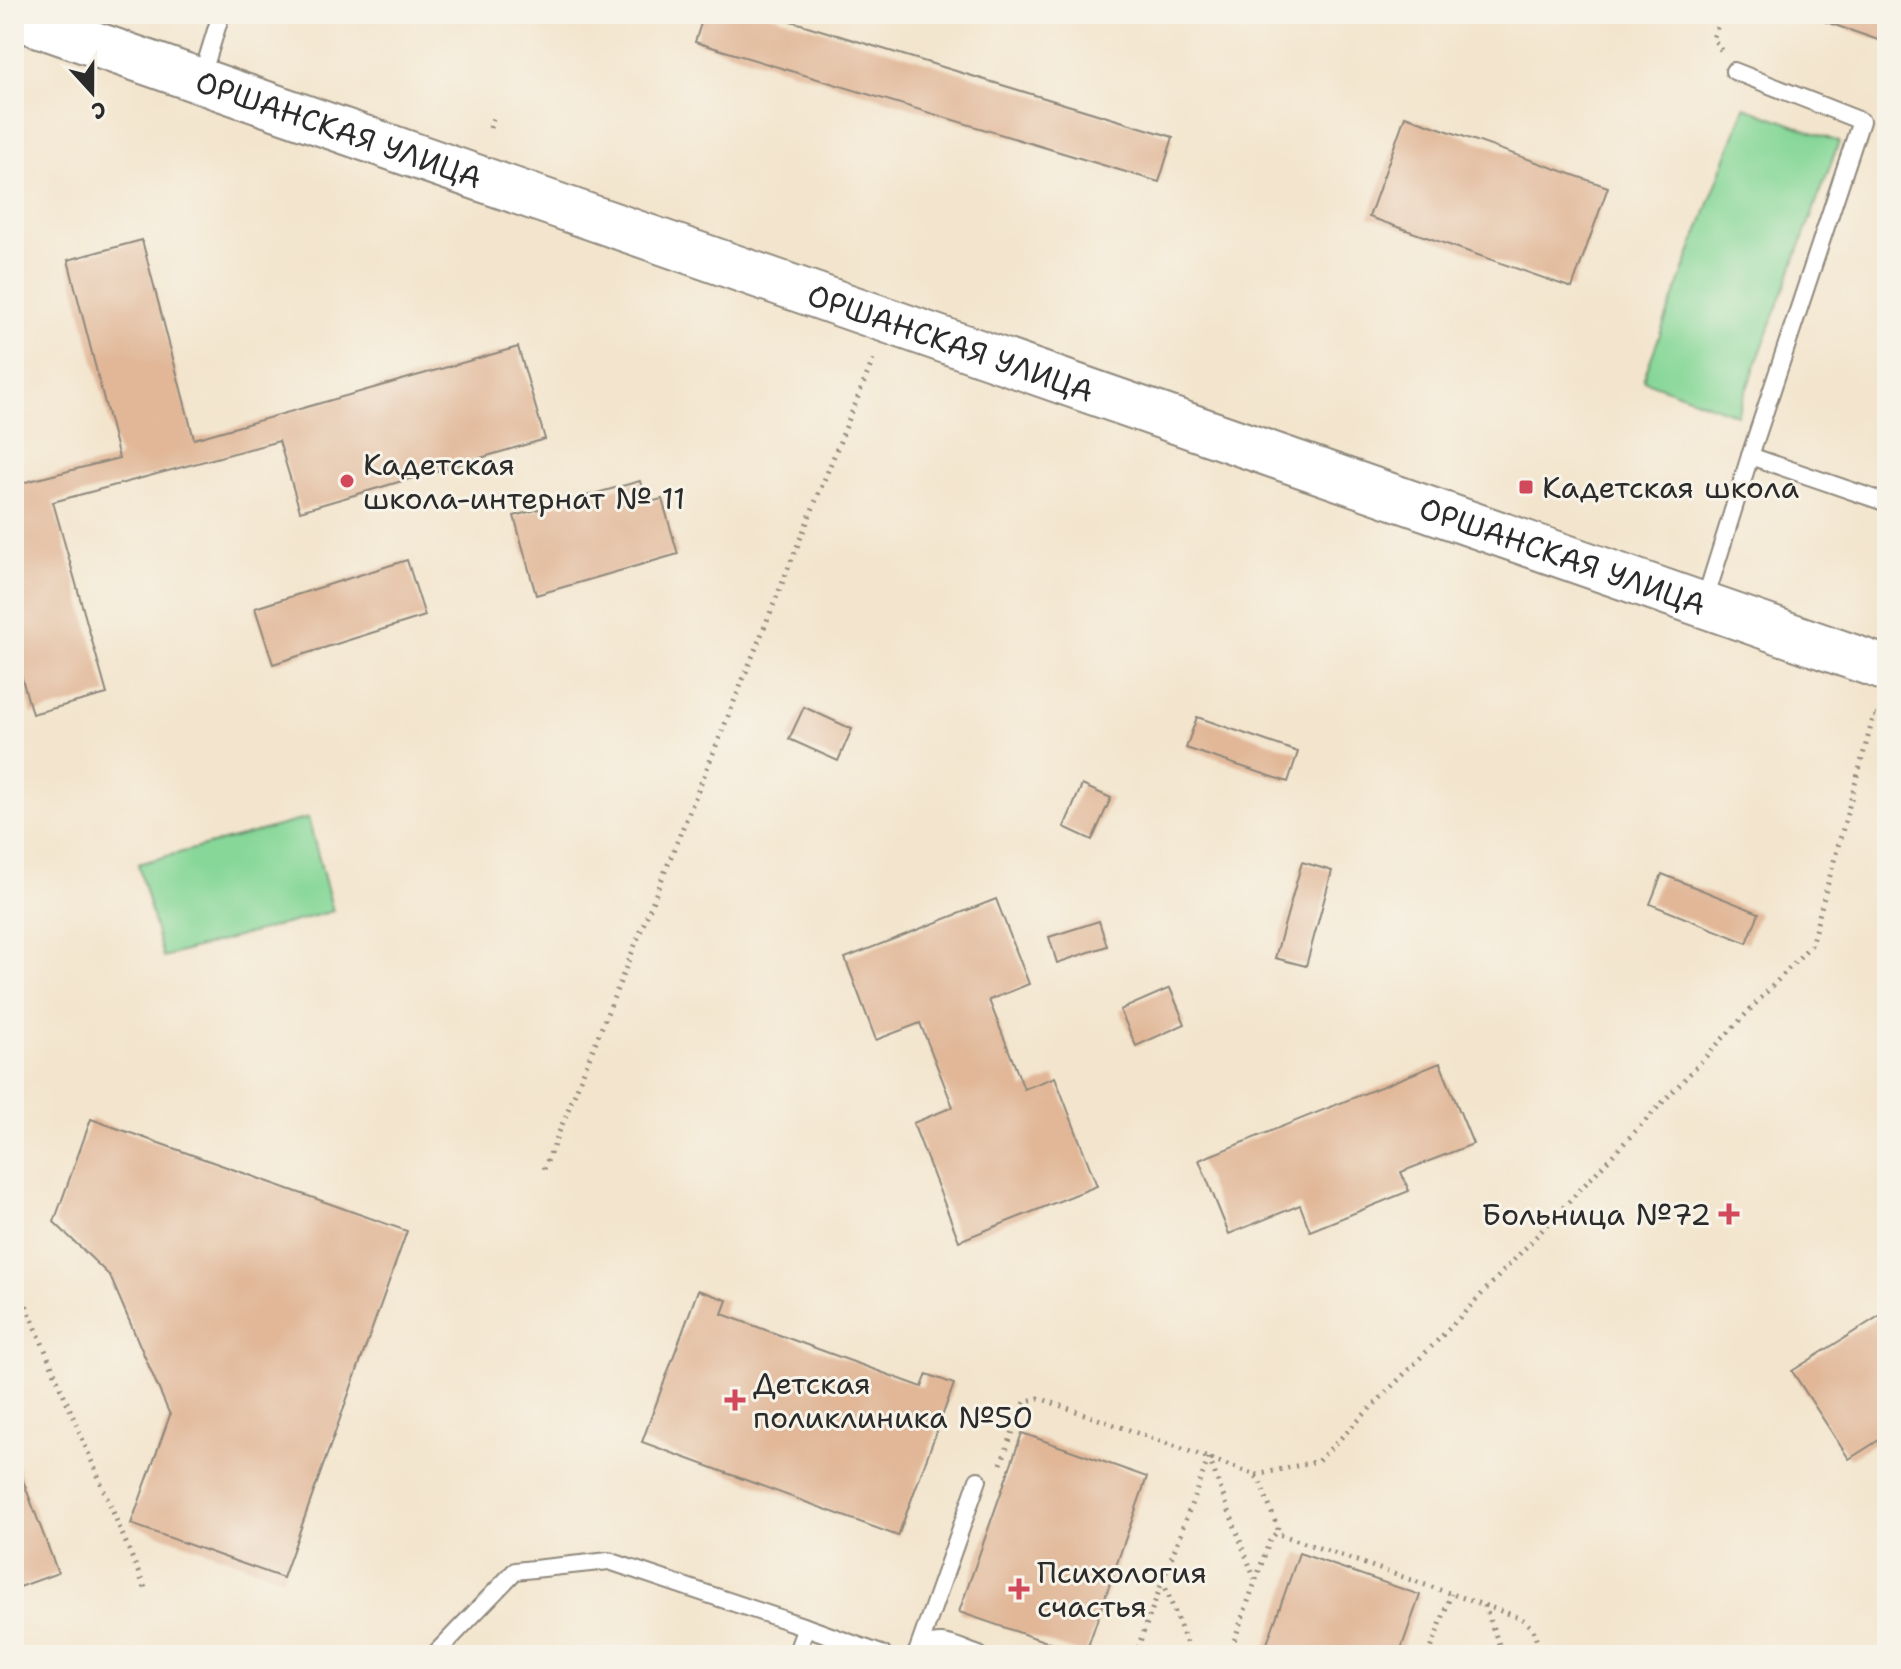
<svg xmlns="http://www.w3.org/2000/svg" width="1901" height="1669" font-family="'Shantell Sans',sans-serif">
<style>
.green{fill:#86d798;stroke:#588162;stroke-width:2}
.building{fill:#e1b798}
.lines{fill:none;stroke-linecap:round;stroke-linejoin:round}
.lane-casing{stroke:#8f887c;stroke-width:20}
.secondary-casing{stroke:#8f887c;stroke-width:48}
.path{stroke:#8f887c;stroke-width:5;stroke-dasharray:2 6;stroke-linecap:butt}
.lane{stroke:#fff;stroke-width:16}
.secondary{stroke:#fff;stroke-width:44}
.poi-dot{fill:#d1495b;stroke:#f7f3e8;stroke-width:3}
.labels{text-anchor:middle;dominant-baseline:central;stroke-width:6;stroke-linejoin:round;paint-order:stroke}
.street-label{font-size:30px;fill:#2b2b2b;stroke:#f7f3e8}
.poi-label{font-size:30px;fill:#2b2b2b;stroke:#f7f3e8;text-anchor:start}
</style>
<rect width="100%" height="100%" fill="#f7f3e8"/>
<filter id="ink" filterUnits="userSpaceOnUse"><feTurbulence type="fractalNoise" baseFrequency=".0125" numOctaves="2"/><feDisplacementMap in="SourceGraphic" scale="16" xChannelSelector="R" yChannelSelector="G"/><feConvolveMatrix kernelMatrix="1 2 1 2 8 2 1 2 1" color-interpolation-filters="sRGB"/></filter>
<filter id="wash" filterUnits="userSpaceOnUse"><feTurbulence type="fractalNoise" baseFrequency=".006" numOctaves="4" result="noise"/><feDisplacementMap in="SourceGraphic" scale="32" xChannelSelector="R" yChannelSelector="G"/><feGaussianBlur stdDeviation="1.8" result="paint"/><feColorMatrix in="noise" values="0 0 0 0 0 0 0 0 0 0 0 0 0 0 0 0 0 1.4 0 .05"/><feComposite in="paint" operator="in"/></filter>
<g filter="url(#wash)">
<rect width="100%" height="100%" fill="#f3e5cd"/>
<!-- green -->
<g class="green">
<path d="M 1745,107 L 1839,142 L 1737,415 L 1643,380 Z"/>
<path d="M 308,818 L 333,911 L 163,957 L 138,864 Z"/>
</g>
<g id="blocks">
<!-- building -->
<g class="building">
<path d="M 704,14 L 768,14 L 1173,137 L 1159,182 L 695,42 Z"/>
<path d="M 1803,14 L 1887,14 L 1887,43 Z"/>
<path d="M 1405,116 L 1608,187 L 1572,288 L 1369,217 Z"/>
<path d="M 142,240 L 194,439 L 518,347 L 545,439 L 300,511 L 279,441 L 53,502 L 107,694 L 32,714 L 14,650 L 14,485 L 119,458 L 68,260 Z"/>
<path d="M 640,481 L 646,503 L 662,499 L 678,554 L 536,595 L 514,516 Z"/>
<path d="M 407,560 L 425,616 L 273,664 L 255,608 Z"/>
<path d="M 804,707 L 852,729 L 838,761 L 789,739 Z"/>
<path d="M 1197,717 L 1298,752 L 1288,782 L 1186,748 Z"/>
<path d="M 1082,785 L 1111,798 L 1092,840 L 1064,827 Z"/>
<path d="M 1302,862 L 1332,871 L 1306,966 L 1275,958 Z"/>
<path d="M 1662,874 L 1759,913 L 1747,943 L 1650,904 Z"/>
<path d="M 996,899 L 1029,984 L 989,1000 L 1024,1089 L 1055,1077 L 1097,1186 L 959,1241 L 913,1123 L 953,1107 L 920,1023 L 876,1040 L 845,958 Z"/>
<path d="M 1099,921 L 1107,946 L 1057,963 L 1049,937 Z"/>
<path d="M 1170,988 L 1185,1024 L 1136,1046 L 1120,1010 Z"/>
<path d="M 1440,1063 L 1473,1144 L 1401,1172 L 1409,1191 L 1310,1231 L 1300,1205 L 1229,1234 L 1199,1160 Z"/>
<path d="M 91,1119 L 407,1231 L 283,1578 L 131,1524 L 170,1415 L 110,1276 L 54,1222 Z"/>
<path d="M 698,1290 L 727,1300 L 722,1314 L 922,1387 L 927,1374 L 954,1384 L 898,1536 L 642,1442 Z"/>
<path d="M 1887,1311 L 1887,1435 L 1849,1459 L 1792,1371 Z"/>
<path d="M 1022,1433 L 1147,1477 L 1085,1655 L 959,1612 Z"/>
<path d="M 14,1457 L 58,1573 L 14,1589 Z"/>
<path d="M 1299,1553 L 1420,1595 L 1399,1655 L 1263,1655 Z"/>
</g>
</g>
</g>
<g filter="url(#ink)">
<use href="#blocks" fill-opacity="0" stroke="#8f887c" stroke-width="2"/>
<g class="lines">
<defs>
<g id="lane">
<path d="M 1734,71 L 1861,121 L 1750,456"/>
<path d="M 201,79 L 221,14"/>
<path d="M 1704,603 L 1750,456 L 1887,503"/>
<path d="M 806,1627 L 884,1655"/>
<path d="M 918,1650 L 978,1480"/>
<path d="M 917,1652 C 937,1634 956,1647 979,1655"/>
<path d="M 434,1655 L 515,1571 L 609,1561 L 806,1627 L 796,1655"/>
</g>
<g id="secondary">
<path id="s1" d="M 14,16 L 1887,669"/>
</g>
</defs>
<!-- lane casing -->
<use href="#lane" class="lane-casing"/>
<!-- secondary casing -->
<use href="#secondary" class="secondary-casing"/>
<!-- path -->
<g class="path">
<path d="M 1721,50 L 1713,38 L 1722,14"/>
<path d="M 490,128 L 493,118"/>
<path d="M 544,1169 L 873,360"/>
<path d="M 14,1276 L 147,1593"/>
<path d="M 1209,1458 L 1255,1580"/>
<path d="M 1001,1464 L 1021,1409 L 1026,1401 L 1039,1398 L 1253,1474 L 1259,1479 L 1280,1534"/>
<path d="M 1256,1475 L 1318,1461 L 1444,1334 L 1811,945 L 1874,715 L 1887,720"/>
<path d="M 1163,1581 L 1191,1655"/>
<path d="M 1484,1605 L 1503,1655"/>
<path d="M 1135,1655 L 1209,1457"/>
<path d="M 1229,1655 L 1270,1540 L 1276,1533 L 1521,1618 L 1533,1629 L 1541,1655"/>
<path d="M 1429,1655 L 1451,1594"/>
</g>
<!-- lane -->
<use href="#lane" class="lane"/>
<!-- secondary -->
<use href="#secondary" class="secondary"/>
</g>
</g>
<!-- markers -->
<g class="poi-dot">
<circle cx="347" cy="481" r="8"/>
<rect x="1518" y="479" width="16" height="16" rx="4"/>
<path d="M1725 1202h8v8h8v8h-8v8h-8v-8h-8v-8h8z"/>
<path d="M731 1388h8v8h8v8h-8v8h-8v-8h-8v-8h8z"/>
<path d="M1015 1577h8v8h8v8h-8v8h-8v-8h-8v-8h8z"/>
</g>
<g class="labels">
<!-- street labels -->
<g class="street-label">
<text stroke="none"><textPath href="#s1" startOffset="344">ОРШАНСКАЯ УЛИЦА</textPath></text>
<text stroke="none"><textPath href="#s1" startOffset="992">ОРШАНСКАЯ УЛИЦА</textPath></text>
<text stroke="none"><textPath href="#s1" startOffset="1640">ОРШАНСКАЯ УЛИЦА</textPath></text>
</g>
<!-- poi labels -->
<g class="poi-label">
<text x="363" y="464">Кадетская<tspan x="363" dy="34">школа-интернат № 11</tspan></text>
<text x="1542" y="487">Кадетская школа</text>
<text x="1711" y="1214" text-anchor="end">Больница №72</text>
<text x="753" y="1383">Детская<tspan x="753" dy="34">поликлиника №50</tspan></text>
<text x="1037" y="1572">Психология<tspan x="1037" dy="34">счастья</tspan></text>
</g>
</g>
<!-- margin -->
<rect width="1901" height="1669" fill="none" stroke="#f7f3e8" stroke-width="48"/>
<!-- north arrow -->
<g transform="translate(92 92) rotate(159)" stroke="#f7f3e8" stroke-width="6" paint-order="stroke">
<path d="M0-6L14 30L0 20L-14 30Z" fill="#2b2b2b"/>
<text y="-12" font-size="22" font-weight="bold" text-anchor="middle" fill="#2b2b2b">С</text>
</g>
</svg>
